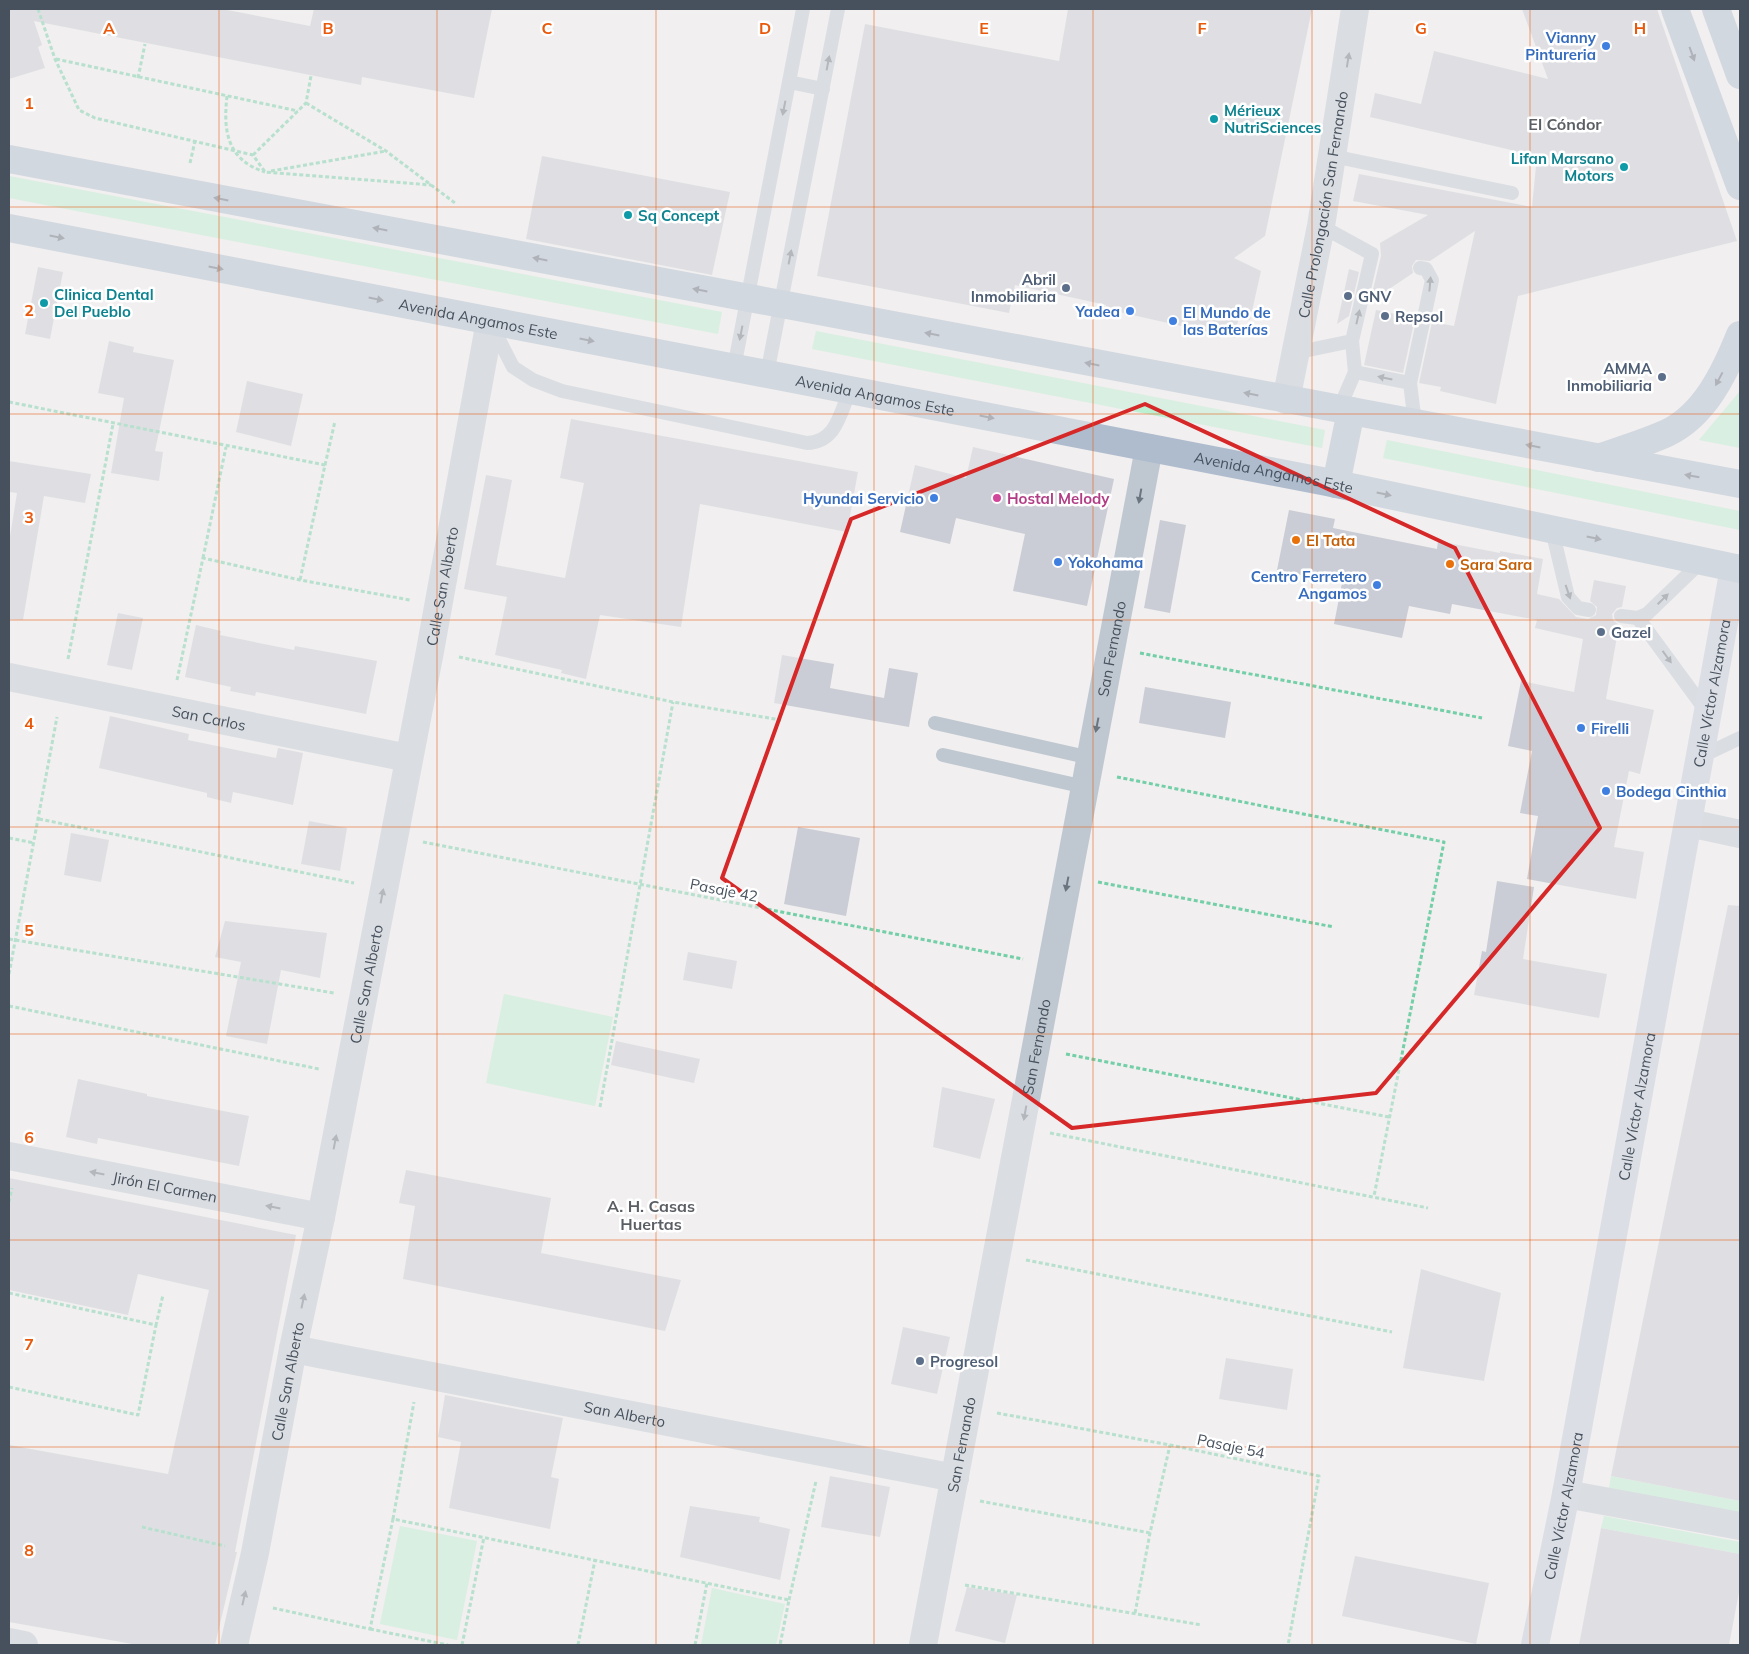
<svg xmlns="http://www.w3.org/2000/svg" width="1749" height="1654" font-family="Mulish,sans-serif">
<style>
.green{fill:#bcf0d3}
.building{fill:#cacdd5}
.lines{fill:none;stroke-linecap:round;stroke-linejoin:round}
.path{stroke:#73cfa7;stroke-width:3;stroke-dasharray:4 2.5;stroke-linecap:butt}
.lane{stroke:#bfc8d1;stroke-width:14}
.street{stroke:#bfc8d1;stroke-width:28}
.secondary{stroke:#c1cbd8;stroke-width:28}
.primary{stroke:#aebcce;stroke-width:28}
.oneway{fill:#606c79}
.oneway2{fill:#6a7580}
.marked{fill:none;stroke:#d62828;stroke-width:4;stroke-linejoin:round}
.grid{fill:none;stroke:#e8590c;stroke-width:1;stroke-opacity:0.55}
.shop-dot{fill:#3f7fe0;stroke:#fff;stroke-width:2}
.culture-dot{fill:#0f9aa8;stroke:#fff;stroke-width:2}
.service-dot{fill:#5c6f8a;stroke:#fff;stroke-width:2}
.hotel-dot{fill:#d1479c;stroke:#fff;stroke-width:2}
.food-dot{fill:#e8710a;stroke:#fff;stroke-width:2}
.labels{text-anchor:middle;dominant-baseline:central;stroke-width:5;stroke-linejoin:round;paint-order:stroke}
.shop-label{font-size:15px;font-weight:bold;fill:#366cbe;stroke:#fff;text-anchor:end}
.culture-label{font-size:15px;font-weight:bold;fill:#0d838f;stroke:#fff;text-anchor:start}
.street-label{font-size:15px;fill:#46515d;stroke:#fff}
.service-label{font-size:15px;font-weight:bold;fill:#4e5e75;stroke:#fff;text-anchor:start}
.hotel-label{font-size:15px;font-weight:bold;fill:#b23c85;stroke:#fff;text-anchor:start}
.food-label{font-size:15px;font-weight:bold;fill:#c56008;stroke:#fff;text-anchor:start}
.neighbourhood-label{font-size:16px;font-weight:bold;fill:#5b5f64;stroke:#fff}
.grid-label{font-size:16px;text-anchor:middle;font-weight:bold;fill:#e8590c;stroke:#fff;stroke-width:5;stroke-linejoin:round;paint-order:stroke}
</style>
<rect width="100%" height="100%" fill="#f1efef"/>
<!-- green -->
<g class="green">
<path d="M 9,176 L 722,312 L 718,334 L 9,198 Z"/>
<path d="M 816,331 L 1325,430 L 1322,448 L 812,349 Z"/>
<path d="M 1740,391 L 1740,448 L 1699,440 Z"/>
<path d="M 1387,440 L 1740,511 L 1740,530 L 1383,458 Z"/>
<path d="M 504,994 L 613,1017 L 595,1106 L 486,1083 Z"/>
<path d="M 1611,1476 L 1740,1501 L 1740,1514 L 1609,1489 Z"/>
<path d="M 1604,1516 L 1740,1542 L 1740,1554 L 1601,1528 Z"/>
<path d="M 400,1526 L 477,1541 L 457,1640 L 380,1624 Z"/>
<path d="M 712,1588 L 785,1604 L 776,1645 L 701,1645 Z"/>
</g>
<!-- building -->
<g class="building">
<path d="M 9,9 L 222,9 L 310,26 L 314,9 L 492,9 L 474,98 L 362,77 L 361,85 L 34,21 L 42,45 L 38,47 L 45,68 L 9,79 Z"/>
<path d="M 1068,9 L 1312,9 L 1265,236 L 1234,258 L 1261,271 L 1250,320 L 1239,317 L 1234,338 L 1106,309 L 1106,305 L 1015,285 L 1009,313 L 817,276 L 865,24 L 1059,61 Z"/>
<path d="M 1522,9 L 1657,9 L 1737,241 L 1518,296 L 1496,404 L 1440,391 L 1441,387 L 1419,383 L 1432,322 L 1454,326 L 1475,231 L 1430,261 L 1416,260 L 1412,266 L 1413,273 L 1370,302 L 1381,256 L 1380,243 L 1428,215 L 1353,201 L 1359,174 L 1532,207 L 1537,156 L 1370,117 L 1375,93 L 1421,104 L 1434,51 L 1548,79 Z"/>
<path d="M 542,156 L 730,192 L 712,275 L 526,239 Z"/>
<path d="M 38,267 L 63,272 L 50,339 L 25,334 Z"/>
<path d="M 1349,269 L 1359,272 L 1349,316 L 1337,324 Z"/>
<path d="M 1376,310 L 1415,318 L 1403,373 L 1364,365 Z"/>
<path d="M 109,341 L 134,347 L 133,352 L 174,360 L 155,451 L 163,452 L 159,481 L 111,473 L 124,398 L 98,393 Z"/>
<path d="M 247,381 L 303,394 L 291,446 L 236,432 Z"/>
<path d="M 571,419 L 858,472 L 847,532 L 700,504 L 681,627 L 600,615 L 586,679 L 561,673 L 562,670 L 495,655 L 507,597 L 464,589 L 486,475 L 512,480 L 496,565 L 565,578 L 584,483 L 560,478 Z"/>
<path d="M 973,447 L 1114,479 L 1087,606 L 1013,591 L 1025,534 L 956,518 L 950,544 L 900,532 L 915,465 L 966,478 Z"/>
<path d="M 9,461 L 91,474 L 85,503 L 44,496 L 23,620 L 9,619 L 9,543 L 17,493 L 9,492 Z"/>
<path d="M 1289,510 L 1335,519 L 1333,528 L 1437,549 L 1438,541 L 1500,553 L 1500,551 L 1543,559 L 1537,594 L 1559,599 L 1576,617 L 1588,619 L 1596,615 L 1597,607 L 1590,601 L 1594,580 L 1626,586 L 1622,607 L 1617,608 L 1612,614 L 1613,620 L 1619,625 L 1606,699 L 1654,710 L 1640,774 L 1629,771 L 1614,847 L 1644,852 L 1636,899 L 1527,879 L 1538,816 L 1520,813 L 1532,751 L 1508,746 L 1521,681 L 1574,692 L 1583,639 L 1535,628 L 1537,620 L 1452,604 L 1450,614 L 1409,606 L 1402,638 L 1334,624 L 1342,583 L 1277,570 Z"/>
<path d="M 1160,520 L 1186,525 L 1170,613 L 1144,608 Z"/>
<path d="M 118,613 L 143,618 L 132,670 L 107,665 Z"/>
<path d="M 196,625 L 221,631 L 220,635 L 294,650 L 295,646 L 377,661 L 366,714 L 256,692 L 255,696 L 230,691 L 231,687 L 185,677 Z"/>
<path d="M 782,655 L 834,664 L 830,688 L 884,698 L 889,668 L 918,673 L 909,727 L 774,703 Z"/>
<path d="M 1145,687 L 1231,702 L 1225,738 L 1139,723 Z"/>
<path d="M 110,716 L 189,734 L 188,740 L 276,758 L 278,748 L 303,753 L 293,805 L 233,792 L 231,803 L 207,797 L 207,793 L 99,768 Z"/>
<path d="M 309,821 L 347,828 L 340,871 L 301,864 Z"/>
<path d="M 798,827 L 860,838 L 846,916 L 784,904 Z"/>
<path d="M 71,833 L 109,840 L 101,882 L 64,875 Z"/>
<path d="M 1497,881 L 1534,887 L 1523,959 L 1607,974 L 1599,1018 L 1474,995 L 1482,951 L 1486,952 Z"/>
<path d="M 1728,905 L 1740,906 L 1740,1501 L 1611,1476 Z"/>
<path d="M 225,921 L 327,933 L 320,978 L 281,970 L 267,1044 L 226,1036 L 241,962 L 215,957 Z"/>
<path d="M 688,952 L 737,961 L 732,989 L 683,980 Z"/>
<path d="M 616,1041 L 700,1059 L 694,1083 L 611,1065 Z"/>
<path d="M 78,1079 L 147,1094 L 147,1096 L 249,1116 L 239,1166 L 98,1138 L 97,1144 L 66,1137 Z"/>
<path d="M 942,1087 L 995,1099 L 980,1159 L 933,1147 Z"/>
<path d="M 406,1170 L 551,1198 L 541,1253 L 681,1280 L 665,1331 L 403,1279 L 415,1206 L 399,1203 Z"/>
<path d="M 9,1178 L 296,1235 L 235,1552 L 237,1552 L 215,1645 L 138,1645 L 9,1622 L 9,1445 L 168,1474 L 209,1290 L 138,1274 L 128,1315 L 9,1290 Z"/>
<path d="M 1421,1269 L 1501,1293 L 1484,1381 L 1403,1368 Z"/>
<path d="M 903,1327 L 950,1337 L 937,1394 L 891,1384 Z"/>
<path d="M 1226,1358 L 1293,1369 L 1287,1410 L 1219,1399 Z"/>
<path d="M 445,1395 L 563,1418 L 551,1477 L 559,1479 L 550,1529 L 449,1508 L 461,1442 L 438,1437 Z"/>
<path d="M 830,1476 L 890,1487 L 880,1537 L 821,1527 Z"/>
<path d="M 690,1506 L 760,1517 L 759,1522 L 790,1529 L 780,1580 L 680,1557 Z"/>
<path d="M 1601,1528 L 1740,1554 L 1740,1587 L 1729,1645 L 1579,1645 Z"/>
<path d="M 1355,1556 L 1489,1583 L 1476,1644 L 1342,1616 Z"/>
<path d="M 967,1587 L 1017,1595 L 1005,1643 L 955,1631 Z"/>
</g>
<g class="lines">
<!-- path -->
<g class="path">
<path d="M 38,9 L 55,59 L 79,110 L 95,118 L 253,155 L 265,172 L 431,185"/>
<path d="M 56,59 L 298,111"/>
<path d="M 138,78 L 145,44"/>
<path d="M 227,96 C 223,131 227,160 265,172"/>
<path d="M 306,103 L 386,151 L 455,203"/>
<path d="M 253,155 L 306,103 L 311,76"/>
<path d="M 190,163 L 195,141"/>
<path d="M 271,171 L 386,151"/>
<path d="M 9,402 L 325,465 L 300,580"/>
<path d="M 325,465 L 335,421"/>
<path d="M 203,558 L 226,447"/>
<path d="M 1140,653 L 1482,718"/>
<path d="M 459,657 L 673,702 L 781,720"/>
<path d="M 68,659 L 113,424"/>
<path d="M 177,680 L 203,558 L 300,580 L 410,600"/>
<path d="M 1117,777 L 1444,842 L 1374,1196"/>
<path d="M 39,819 L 354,883"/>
<path d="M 9,838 L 34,843"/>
<path d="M 423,842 L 1023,959"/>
<path d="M 1098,882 L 1334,927"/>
<path d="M 9,939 L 334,993"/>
<path d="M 9,974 L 57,717"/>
<path d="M 9,1006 L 319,1069"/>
<path d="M 1066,1054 L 1389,1117"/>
<path d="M 600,1107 L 673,702"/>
<path d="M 1050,1133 L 1428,1208"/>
<path d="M 9,1202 L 12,1188"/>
<path d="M 1026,1260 L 1392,1332"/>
<path d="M 9,1293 L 156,1325 L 163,1295"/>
<path d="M 9,1387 L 138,1415 L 156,1325"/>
<path d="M 997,1413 L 1170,1445 L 1319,1476 L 1288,1645"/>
<path d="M 980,1501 L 1150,1533"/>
<path d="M 393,1519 L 414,1402"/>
<path d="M 142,1527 L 225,1546"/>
<path d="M 965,1585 L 1202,1625"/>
<path d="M 789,1600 L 816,1481"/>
<path d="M 273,1608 L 370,1629 L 393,1519 L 789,1600 L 780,1645"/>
<path d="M 1135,1613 L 1150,1533 L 1170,1445"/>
<path d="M 370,1629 L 448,1645"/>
<path d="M 462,1645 L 484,1537"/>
<path d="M 578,1645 L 595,1560"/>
<path d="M 695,1645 L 707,1583"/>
</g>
<!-- lane -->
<g class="lane">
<path d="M 789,82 L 823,89"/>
<path d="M 1332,156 L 1512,193"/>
<path d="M 492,326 L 513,367 L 533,380 L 562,391 L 807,443 C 836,442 840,414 850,390"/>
<path d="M 1352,341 L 1355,372"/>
<path d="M 1294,353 L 1352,341 L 1372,254 L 1321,226"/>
<path d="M 734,368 L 803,9"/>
<path d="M 767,374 L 838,9"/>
<path d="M 1410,383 L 1432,280 L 1426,269 L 1420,268"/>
<path d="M 1339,409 L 1355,372 L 1410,383 L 1415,423"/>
<path d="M 1552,530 L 1568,597 L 1578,608 L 1589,610"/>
<path d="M 1621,616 L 1638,618 L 1647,614 L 1702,561"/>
<path d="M 1638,618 L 1707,712"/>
<path d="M 935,723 L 1091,758"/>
<path d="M 943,755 L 1085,787"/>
<path d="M 1700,757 L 1740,738"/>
</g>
<!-- street -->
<g class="street">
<path id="s1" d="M 1286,400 L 1321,226 L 1355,9"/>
<path id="s2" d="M 9,677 L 408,758"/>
<path d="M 1689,823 L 1740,834"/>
<path id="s3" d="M 9,1156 L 321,1217"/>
<path id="s4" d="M 293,1349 L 955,1478"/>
<path d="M 1566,1494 L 1740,1526"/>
<path d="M 9,1642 L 24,1645"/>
<path id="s5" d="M 234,1645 L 255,1553 L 293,1349 L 321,1217 L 430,651 L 490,321"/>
<path id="s6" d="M 923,1645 L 1149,448"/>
</g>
<!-- secondary -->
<path class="secondary" id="s7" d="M 1535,1645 L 1566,1494 L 1734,568"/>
<!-- primary -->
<g class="primary">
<path d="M 1675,9 L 1740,186"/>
<path d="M 1716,9 L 1740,75"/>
<path d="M 9,159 L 1740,484"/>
<path id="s8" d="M 9,228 L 1327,482 L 1740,569"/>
<path d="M 1598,458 C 1621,450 1645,443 1667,433 C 1705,415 1725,372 1740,335"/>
<path d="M 1336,484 L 1351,411"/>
</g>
</g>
<!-- one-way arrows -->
<defs><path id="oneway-solid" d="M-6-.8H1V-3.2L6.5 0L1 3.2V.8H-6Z" transform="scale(1.25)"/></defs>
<g class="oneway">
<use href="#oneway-solid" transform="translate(1692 54) rotate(70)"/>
<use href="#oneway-solid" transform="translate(221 199) rotate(-169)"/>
<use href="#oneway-solid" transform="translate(380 229) rotate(-169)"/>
<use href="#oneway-solid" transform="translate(57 237) rotate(11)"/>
<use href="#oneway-solid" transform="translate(540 259) rotate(-169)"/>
<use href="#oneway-solid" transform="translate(216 268) rotate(11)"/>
<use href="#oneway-solid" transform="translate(700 290) rotate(-169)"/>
<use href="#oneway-solid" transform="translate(376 299) rotate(11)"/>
<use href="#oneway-solid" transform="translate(932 334) rotate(-169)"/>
<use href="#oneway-solid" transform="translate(587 340) rotate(11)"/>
<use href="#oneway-solid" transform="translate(1092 364) rotate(-169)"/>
<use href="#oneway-solid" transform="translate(1719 379) rotate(118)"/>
<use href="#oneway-solid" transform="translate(1251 394) rotate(-169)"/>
<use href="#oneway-solid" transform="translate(987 417) rotate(11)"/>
<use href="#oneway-solid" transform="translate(1533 446) rotate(-169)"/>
<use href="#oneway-solid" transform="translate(1692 476) rotate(-170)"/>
<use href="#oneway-solid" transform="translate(1384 494) rotate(12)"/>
<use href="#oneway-solid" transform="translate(1594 538) rotate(12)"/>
</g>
<g class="oneway2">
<use href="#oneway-solid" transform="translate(1348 60) rotate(-81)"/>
<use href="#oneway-solid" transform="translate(828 63) rotate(-79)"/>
<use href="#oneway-solid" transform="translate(784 108) rotate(101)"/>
<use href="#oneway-solid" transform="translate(790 257) rotate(-79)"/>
<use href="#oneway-solid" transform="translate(1430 284) rotate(-85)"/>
<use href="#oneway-solid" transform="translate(1358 317) rotate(-77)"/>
<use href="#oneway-solid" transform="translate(741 333) rotate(101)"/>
<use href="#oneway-solid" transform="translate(1385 378) rotate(-168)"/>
<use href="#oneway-solid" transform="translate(1140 496) rotate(100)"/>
<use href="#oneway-solid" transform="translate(1568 592) rotate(71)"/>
<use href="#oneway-solid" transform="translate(1663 599) rotate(-44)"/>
<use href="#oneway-solid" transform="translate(1667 657) rotate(54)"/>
<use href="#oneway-solid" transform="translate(1097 725) rotate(101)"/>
<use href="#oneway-solid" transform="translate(1067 884) rotate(101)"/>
<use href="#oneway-solid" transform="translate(382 896) rotate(-79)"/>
<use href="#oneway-solid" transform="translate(1025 1113) rotate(100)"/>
<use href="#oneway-solid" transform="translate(335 1142) rotate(-79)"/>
<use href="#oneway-solid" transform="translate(97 1173) rotate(-169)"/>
<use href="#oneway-solid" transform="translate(273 1207) rotate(-169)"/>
<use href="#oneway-solid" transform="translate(303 1301) rotate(-78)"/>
<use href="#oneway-solid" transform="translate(244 1598) rotate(-77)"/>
</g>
<!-- marked area -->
<path d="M0 0H1749V1654H0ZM 1145,404 L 1455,548 L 1600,828 L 1376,1093 L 1072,1128 L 722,878 L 851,519 Z" fill="#f1efef" fill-opacity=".55" fill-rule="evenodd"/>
<path class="marked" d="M 1145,404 L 1455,548 L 1600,828 L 1376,1093 L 1072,1128 L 722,878 L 851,519 Z"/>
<!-- grid -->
<path class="grid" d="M 219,9 L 219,1645M 437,9 L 437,1645M 656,9 L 656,1645M 874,9 L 874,1645M 1093,9 L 1093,1645M 1312,9 L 1312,1645M 1530,9 L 1530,1645M 9,207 L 1740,207M 9,414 L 1740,414M 9,620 L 1740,620M 9,827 L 1740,827M 9,1034 L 1740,1034M 9,1240 L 1740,1240M 9,1447 L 1740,1447"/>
<!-- markers -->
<g class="shop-dot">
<circle cx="1606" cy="46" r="5"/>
<circle cx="1130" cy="311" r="5"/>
<circle cx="1173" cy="321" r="5"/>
<circle cx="934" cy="498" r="5"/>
<circle cx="1058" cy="562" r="5"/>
<circle cx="1377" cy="585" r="5"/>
<circle cx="1581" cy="728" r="5"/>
<circle cx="1606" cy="791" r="5"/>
</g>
<g class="culture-dot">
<circle cx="1214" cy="119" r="5"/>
<circle cx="1624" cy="167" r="5"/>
<circle cx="628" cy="215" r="5"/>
<circle cx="44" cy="303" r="5"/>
</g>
<g class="service-dot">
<circle cx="1066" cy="288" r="5"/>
<circle cx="1348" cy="296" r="5"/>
<circle cx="1385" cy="316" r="5"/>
<circle cx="1662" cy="377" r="5"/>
<circle cx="1601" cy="632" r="5"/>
<circle cx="920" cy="1361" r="5"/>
</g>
<circle class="hotel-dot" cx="997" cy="498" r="5"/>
<g class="food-dot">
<circle cx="1296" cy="540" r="5"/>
<circle cx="1450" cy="564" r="5"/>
</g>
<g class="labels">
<!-- shop labels -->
<g class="shop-label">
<text x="1596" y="37">Vianny<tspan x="1596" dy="17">Pintureria</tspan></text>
<text x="1120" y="311">Yadea</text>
<text x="1183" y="312" text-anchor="start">El Mundo de<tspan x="1183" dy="17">las Baterías</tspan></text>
<text x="924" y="498">Hyundai Servicio</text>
<text x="1068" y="562" text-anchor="start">Yokohama</text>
<text x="1367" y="576">Centro Ferretero<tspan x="1367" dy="17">Angamos</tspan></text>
<text x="1591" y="728" text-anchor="start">Firelli</text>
<text x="1616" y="791" text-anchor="start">Bodega Cinthia</text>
</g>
<!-- culture labels -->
<g class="culture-label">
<text x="1224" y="110">Mérieux<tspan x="1224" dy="17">NutriSciences</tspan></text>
<text x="1614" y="158" text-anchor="end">Lifan Marsano<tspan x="1614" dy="17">Motors</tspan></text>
<text x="638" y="215">Sq Concept</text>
<text x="54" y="294">Clinica Dental<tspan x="54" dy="17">Del Pueblo</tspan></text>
</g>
<!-- street labels -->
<g class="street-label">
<text stroke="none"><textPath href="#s1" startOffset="199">Calle Prolongación San Fernando</textPath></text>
<text stroke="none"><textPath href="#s8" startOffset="478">Avenida Angamos Este</textPath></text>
<text stroke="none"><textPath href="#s8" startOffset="882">Avenida Angamos Este</textPath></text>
<text stroke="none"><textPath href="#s8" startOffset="1288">Avenida Angamos Este</textPath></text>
<text stroke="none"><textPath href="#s5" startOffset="1079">Calle San Alberto</textPath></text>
<text stroke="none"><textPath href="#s6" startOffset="1014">San Fernando</textPath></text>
<text stroke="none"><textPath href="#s7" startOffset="968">Calle Víctor Alzamora</textPath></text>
<text stroke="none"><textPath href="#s2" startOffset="204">San Carlos</textPath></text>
<text transform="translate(724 890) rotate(11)">Pasaje 42</text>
<text stroke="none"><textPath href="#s5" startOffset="674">Calle San Alberto</textPath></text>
<text stroke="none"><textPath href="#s6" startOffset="609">San Fernando</textPath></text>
<text stroke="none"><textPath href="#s7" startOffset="548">Calle Víctor Alzamora</textPath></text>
<text stroke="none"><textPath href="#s3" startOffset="159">Jirón El Carmen</textPath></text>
<text stroke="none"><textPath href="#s5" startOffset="269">Calle San Alberto</textPath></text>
<text stroke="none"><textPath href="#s4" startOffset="338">San Alberto</textPath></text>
<text stroke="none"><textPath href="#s6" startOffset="204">San Fernando</textPath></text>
<text transform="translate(1231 1446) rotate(12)">Pasaje 54</text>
<text stroke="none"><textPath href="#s7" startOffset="142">Calle Víctor Alzamora</textPath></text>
</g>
<!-- service labels -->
<g class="service-label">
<text x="1056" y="279" text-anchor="end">Abril<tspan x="1056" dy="17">Inmobiliaria</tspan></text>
<text x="1358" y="296">GNV</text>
<text x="1395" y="316">Repsol</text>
<text x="1652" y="368" text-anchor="end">AMMA<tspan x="1652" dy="17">Inmobiliaria</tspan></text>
<text x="1611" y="632">Gazel</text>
<text x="930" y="1361">Progresol</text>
</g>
<!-- hotel labels -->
<g class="hotel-label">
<text x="1007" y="498">Hostal Melody</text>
</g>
<!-- food labels -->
<g class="food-label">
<text x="1306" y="540">El Tata</text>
<text x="1460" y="564">Sara Sara</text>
</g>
<!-- neighbourhood labels -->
<g class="neighbourhood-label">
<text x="1565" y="124">El Cóndor</text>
<text x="651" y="1206">A. H. Casas<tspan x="651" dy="18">Huertas</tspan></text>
</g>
</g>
<g class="grid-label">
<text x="109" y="34">A</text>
<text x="328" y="34">B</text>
<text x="547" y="34">C</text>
<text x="765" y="34">D</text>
<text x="984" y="34">E</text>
<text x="1202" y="34">F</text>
<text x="1421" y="34">G</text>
<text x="1640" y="34">H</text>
<text x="29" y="109">1</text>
<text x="29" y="316">2</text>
<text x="29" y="523">3</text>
<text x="29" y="729">4</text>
<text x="29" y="936">5</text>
<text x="29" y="1143">6</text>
<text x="29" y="1350">7</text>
<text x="29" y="1556">8</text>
</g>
<!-- border -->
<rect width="1749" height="1654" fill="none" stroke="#46515d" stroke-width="20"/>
</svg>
